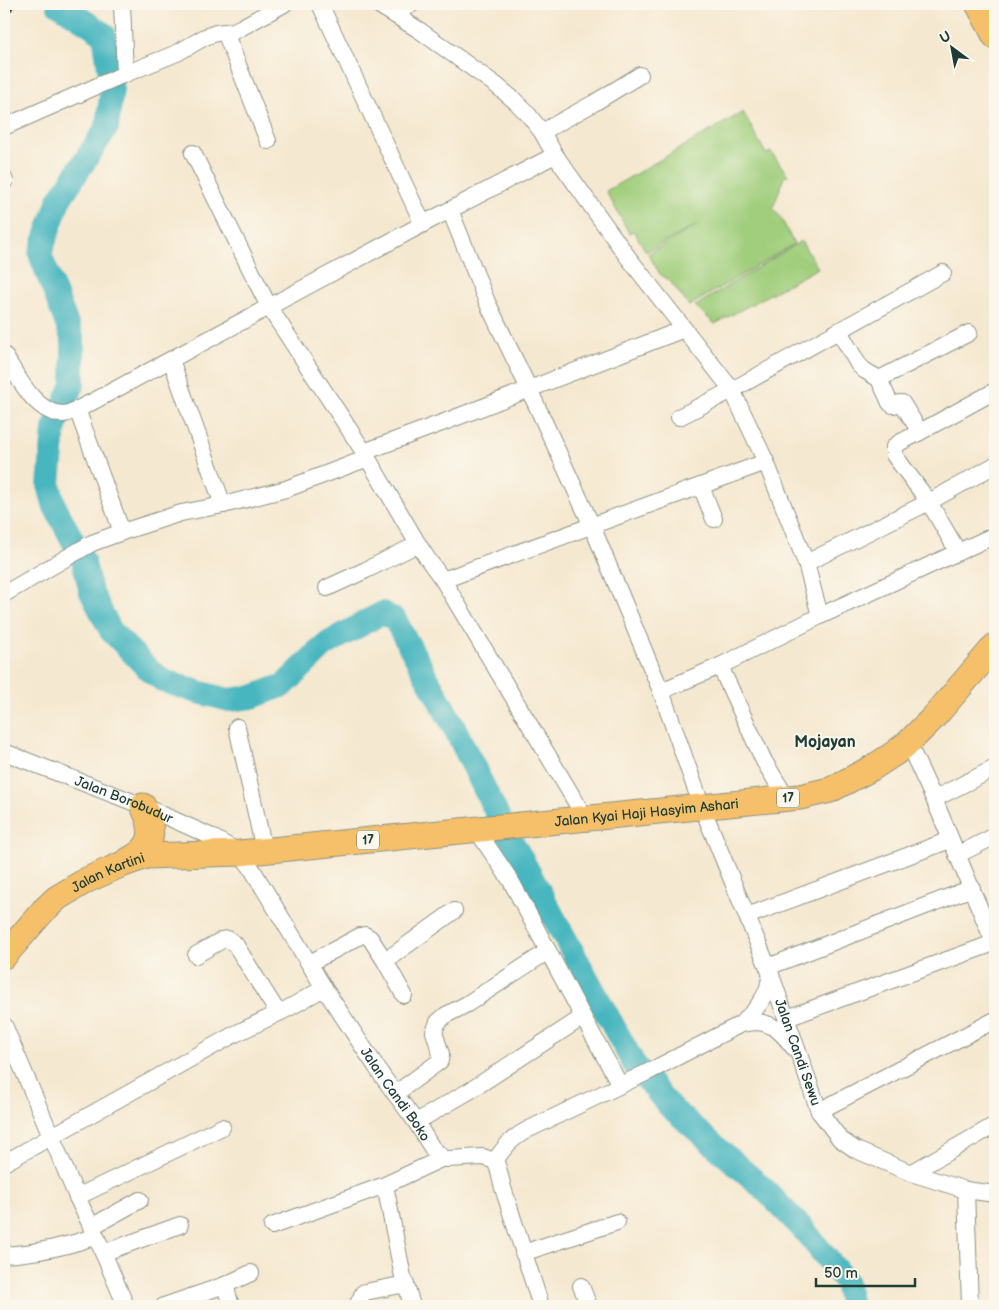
<svg xmlns="http://www.w3.org/2000/svg" width="999" height="1310" font-family="'Balsamiq Sans',sans-serif">
<style>
.green{fill:#a0ce7c;stroke:#608658}
.lines{fill:none;stroke-linecap:round;stroke-linejoin:round}
.river{stroke:#47b6bf;stroke-width:24}
.minor-casing{stroke:#8a9282;stroke-width:18}
.highway-casing{stroke:#8a9282;stroke-width:27}
.minor{stroke:#fff;stroke-width:16}
.highway{stroke:#f6c06b;stroke-width:25}
.rail{stroke:#1f3d34;stroke-width:4;stroke-dasharray:8 4;stroke-linecap:butt}
.labels{text-anchor:middle;dominant-baseline:central;stroke-width:4;stroke-linejoin:round;paint-order:stroke}
.shield{fill:#fbf7ec;stroke:#61756b;stroke-width:1}
.shield-label{font-size:12px;font-weight:bold;fill:#1f3d34}
.street-label{font-size:14px;fill:#1f3d34;stroke:#fbf7ec}
.quarter-label{font-size:16px;font-weight:bold;fill:#1f3d34;stroke:#fbf7ec}
</style>
<rect width="100%" height="100%" fill="#fbf7ec"/>
<filter id="ink" filterUnits="userSpaceOnUse"><feTurbulence type="fractalNoise" baseFrequency=".02" numOctaves="2"/><feDisplacementMap in="SourceGraphic" scale="10" xChannelSelector="R" yChannelSelector="G"/><feConvolveMatrix kernelMatrix="1 2 1 2 8 2 1 2 1" color-interpolation-filters="sRGB"/></filter>
<filter id="wash" filterUnits="userSpaceOnUse"><feTurbulence type="fractalNoise" baseFrequency=".0096" numOctaves="4" result="noise"/><feDisplacementMap in="SourceGraphic" scale="20" xChannelSelector="R" yChannelSelector="G"/><feGaussianBlur stdDeviation="1.12" result="paint"/><feColorMatrix in="noise" values="0 0 0 0 0 0 0 0 0 0 0 0 0 0 0 0 0 1.4 0 .05"/><feComposite in="paint" operator="in"/></filter>
<g filter="url(#wash)">
<rect width="100%" height="100%" fill="#f5e8d0"/>
<!-- green -->
<g class="green">
<path d="M 743,112 L 766,154 L 771,152 L 788,175 L 784,177 L 773,208 L 781,218 L 794,244 L 689,306 L 669,280 L 660,274 L 648,254 L 697,225 L 646,252 L 634,231 L 629,233 L 606,191 Z"/>
<path d="M 801,241 L 818,268 L 715,324 L 695,306 Z"/>
</g>
<g class="lines">
<!-- river -->
<path class="river" d="M 58,4 L 104,34 L 112,88 L 107,127 L 59,200 L 40,254 L 73,340 L 73,384 L 54,429 L 49,485 L 55,507 L 83,560 L 91,592 L 111,631 L 149,670 L 164,681 L 198,692 L 229,700 L 252,697 L 284,685 L 325,645 L 371,619 L 383,613 L 395,620 L 452,723 L 497,814 L 634,1064 L 669,1106 L 762,1187 L 804,1230 L 846,1282 L 851,1306"/>
</g>
</g>
<g filter="url(#ink)">
<g class="lines">
<defs>
<g id="minor">
<path d="M 122,4 L 125,74"/>
<path d="M 320,4 L 423,224"/>
<path d="M 377,4 L 419,30 L 496,85 L 514,100 L 527,113 L 542,132 L 555,155 L 627,256 L 732,390 L 766,462 L 806,563 L 820,616"/>
<path d="M 394,14 L 412,4"/>
<path d="M 225,32 L 268,141"/>
<path d="M 4,127 L 120,76 L 177,53 L 205,37 L 216,33 L 234,31 L 242,27 L 284,4"/>
<path d="M 542,132 L 594,103 L 640,75"/>
<path d="M 193,153 L 269,307 L 364,452 L 418,544 L 427,558 L 443,580 L 586,819"/>
<path d="M 4,178 L 5,181"/>
<path d="M 450,210 L 487,302 L 529,389 L 592,526 L 661,691"/>
<path d="M 839,331 L 858,364 L 864,370 L 879,379 L 890,403 L 893,405 L 900,403 L 902,403 L 920,432"/>
<path d="M 4,355 C 17,375 35,414 63,414 C 73,413 83,406 92,402 L 423,224 L 555,155"/>
<path d="M 171,360 L 223,505"/>
<path d="M 879,379 L 969,333"/>
<path d="M 77,409 L 122,532"/>
<path d="M 679,417 L 732,390 L 943,273"/>
<path d="M 364,452 L 447,421 L 684,329"/>
<path d="M 701,486 L 714,519"/>
<path id="s1" d="M 995,535 L 820,616 L 720,666 L 661,691 L 702,807 L 771,975 L 819,1111 L 840,1139 L 856,1150 L 911,1173 L 966,1190 L 995,1194"/>
<path d="M 958,552 L 929,502 L 894,455 L 894,447 L 899,443 L 920,432 L 995,391"/>
<path d="M 806,563 L 929,502 L 995,465"/>
<path d="M 443,580 L 766,462"/>
<path d="M 327,588 L 366,570 L 418,544"/>
<path d="M 4,594 L 92,543 L 122,532 L 181,513 L 223,505 L 286,489 L 368,458"/>
<path d="M 720,666 L 764,761 L 787,799"/>
<path d="M 237,727 L 264,850"/>
<path d="M 908,743 L 934,799 L 995,945"/>
<path id="s2" d="M 4,752 L 143,806 L 210,836 L 240,853 L 250,866 L 324,988 L 383,1077 L 416,1122 L 432,1148 L 443,1158 L 447,1159 L 483,1157 L 495,1161 L 498,1168 L 503,1188 L 541,1306"/>
<path d="M 934,799 L 995,768"/>
<path d="M 476,829 L 511,881 L 583,1017 L 620,1085"/>
<path d="M 957,855 L 995,836"/>
<path d="M 747,916 L 950,840"/>
<path d="M 196,955 L 222,940 L 228,939 L 235,944 L 278,1013"/>
<path d="M 385,961 L 404,995"/>
<path d="M 310,963 L 360,936 L 365,935 L 370,938 L 385,961 L 454,911"/>
<path d="M 768,967 L 972,888"/>
<path d="M 787,1018 L 994,943"/>
<path d="M 741,1024 C 746,1024 752,1022 757,1022 C 774,1023 784,1035 793,1047"/>
<path d="M 4,1025 L 77,1197 L 96,1236 L 126,1306"/>
<path d="M 395,1094 L 440,1061 L 441,1054 L 434,1032 L 438,1022 L 446,1015 L 467,1004 L 548,951"/>
<path d="M 819,1111 L 995,1020"/>
<path d="M 416,1122 L 471,1090 L 583,1017"/>
<path d="M 495,1161 C 505,1146 511,1139 527,1130 L 652,1070 L 741,1024 L 754,1011 L 762,1000 L 767,991 L 771,975"/>
<path d="M 4,1163 L 233,1035 L 287,1009 L 324,988"/>
<path d="M 911,1173 L 995,1125"/>
<path d="M 966,1190 L 970,1306"/>
<path d="M 77,1197 L 222,1127"/>
<path d="M 272,1226 L 385,1185 L 443,1158"/>
<path d="M 91,1227 L 140,1200"/>
<path d="M 103,1253 L 180,1225"/>
<path d="M 523,1253 L 617,1222"/>
<path d="M 4,1255 C 35,1253 66,1247 96,1236"/>
<path d="M 406,1284 L 412,1306"/>
<path d="M 225,1285 L 251,1273"/>
<path d="M 581,1286 L 589,1306"/>
<path d="M 164,1306 L 225,1285 L 231,1306"/>
<path d="M 357,1306 L 363,1293 L 365,1292 L 406,1284 L 403,1277 L 385,1185"/>
</g>
<g id="highway">
<path d="M 978,4 L 995,36"/>
<path d="M 127,861 C 154,847 156,833 143,806"/>
<path id="s3" d="M 4,956 L 43,911 L 57,898 L 87,880 L 118,866 L 146,856 L 240,853 L 800,797 L 830,790 L 872,768 L 895,753 L 908,743 L 934,717 L 995,646"/>
</g>
</defs>
<!-- minor casing -->
<use href="#minor" class="minor-casing"/>
<!-- highway casing -->
<use href="#highway" class="highway-casing"/>
<!-- minor -->
<use href="#minor" class="minor"/>
<!-- highway -->
<use href="#highway" class="highway"/>
<!-- rail -->
<path class="rail" d="M 4,21 L 13,4"/>
</g>
</g>
<g class="labels">
<!-- shield labels -->
<g class="shield">
<rect x="777" y="788.5" width="22" height="19" rx="4"/>
<rect x="357" y="830.5" width="22" height="19" rx="4"/>
</g>
<g class="shield-label">
<text x="788" y="798">17</text>
<text x="368" y="840">17</text>
</g>
<!-- street labels -->
<g class="street-label">
<text stroke="none"><textPath href="#s2" startOffset="129">Jalan Borobudur</textPath></text>
<text stroke="none"><textPath href="#s3" startOffset="680">Jalan Kyai Haji Hasyim Ashari</textPath></text>
<text stroke="none"><textPath href="#s3" startOffset="136">Jalan Kartini</textPath></text>
<text stroke="none"><textPath href="#s1" startOffset="755">Jalan Candi Sewu</textPath></text>
<text stroke="none"><textPath href="#s2" startOffset="544">Jalan Candi Boko</textPath></text>
</g>
<!-- quarter labels -->
<g class="quarter-label">
<text x="825" y="742">Mojayan</text>
</g>
</g>
<!-- margin -->
<rect width="999" height="1310" fill="none" stroke="#fbf7ec" stroke-width="20"/>
<!-- north arrow -->
<g transform="translate(952 48) rotate(328)" stroke="#fbf7ec" stroke-width="4" paint-order="stroke">
<path d="M0-4L9 19L0 12L-9 19Z" fill="#1f3d34"/>
<text y="-8" font-size="14" font-weight="bold" text-anchor="middle" fill="#1f3d34">U</text>
</g>
<!-- scale -->
<path d="M816 1278v8h99v-8" fill="none" stroke="#1f3d34" stroke-width="2.5"/>
<text x="824" y="1278" font-size="15" fill="#1f3d34" stroke="#fbf7ec" stroke-width="4" paint-order="stroke">50 m</text>
</svg>
